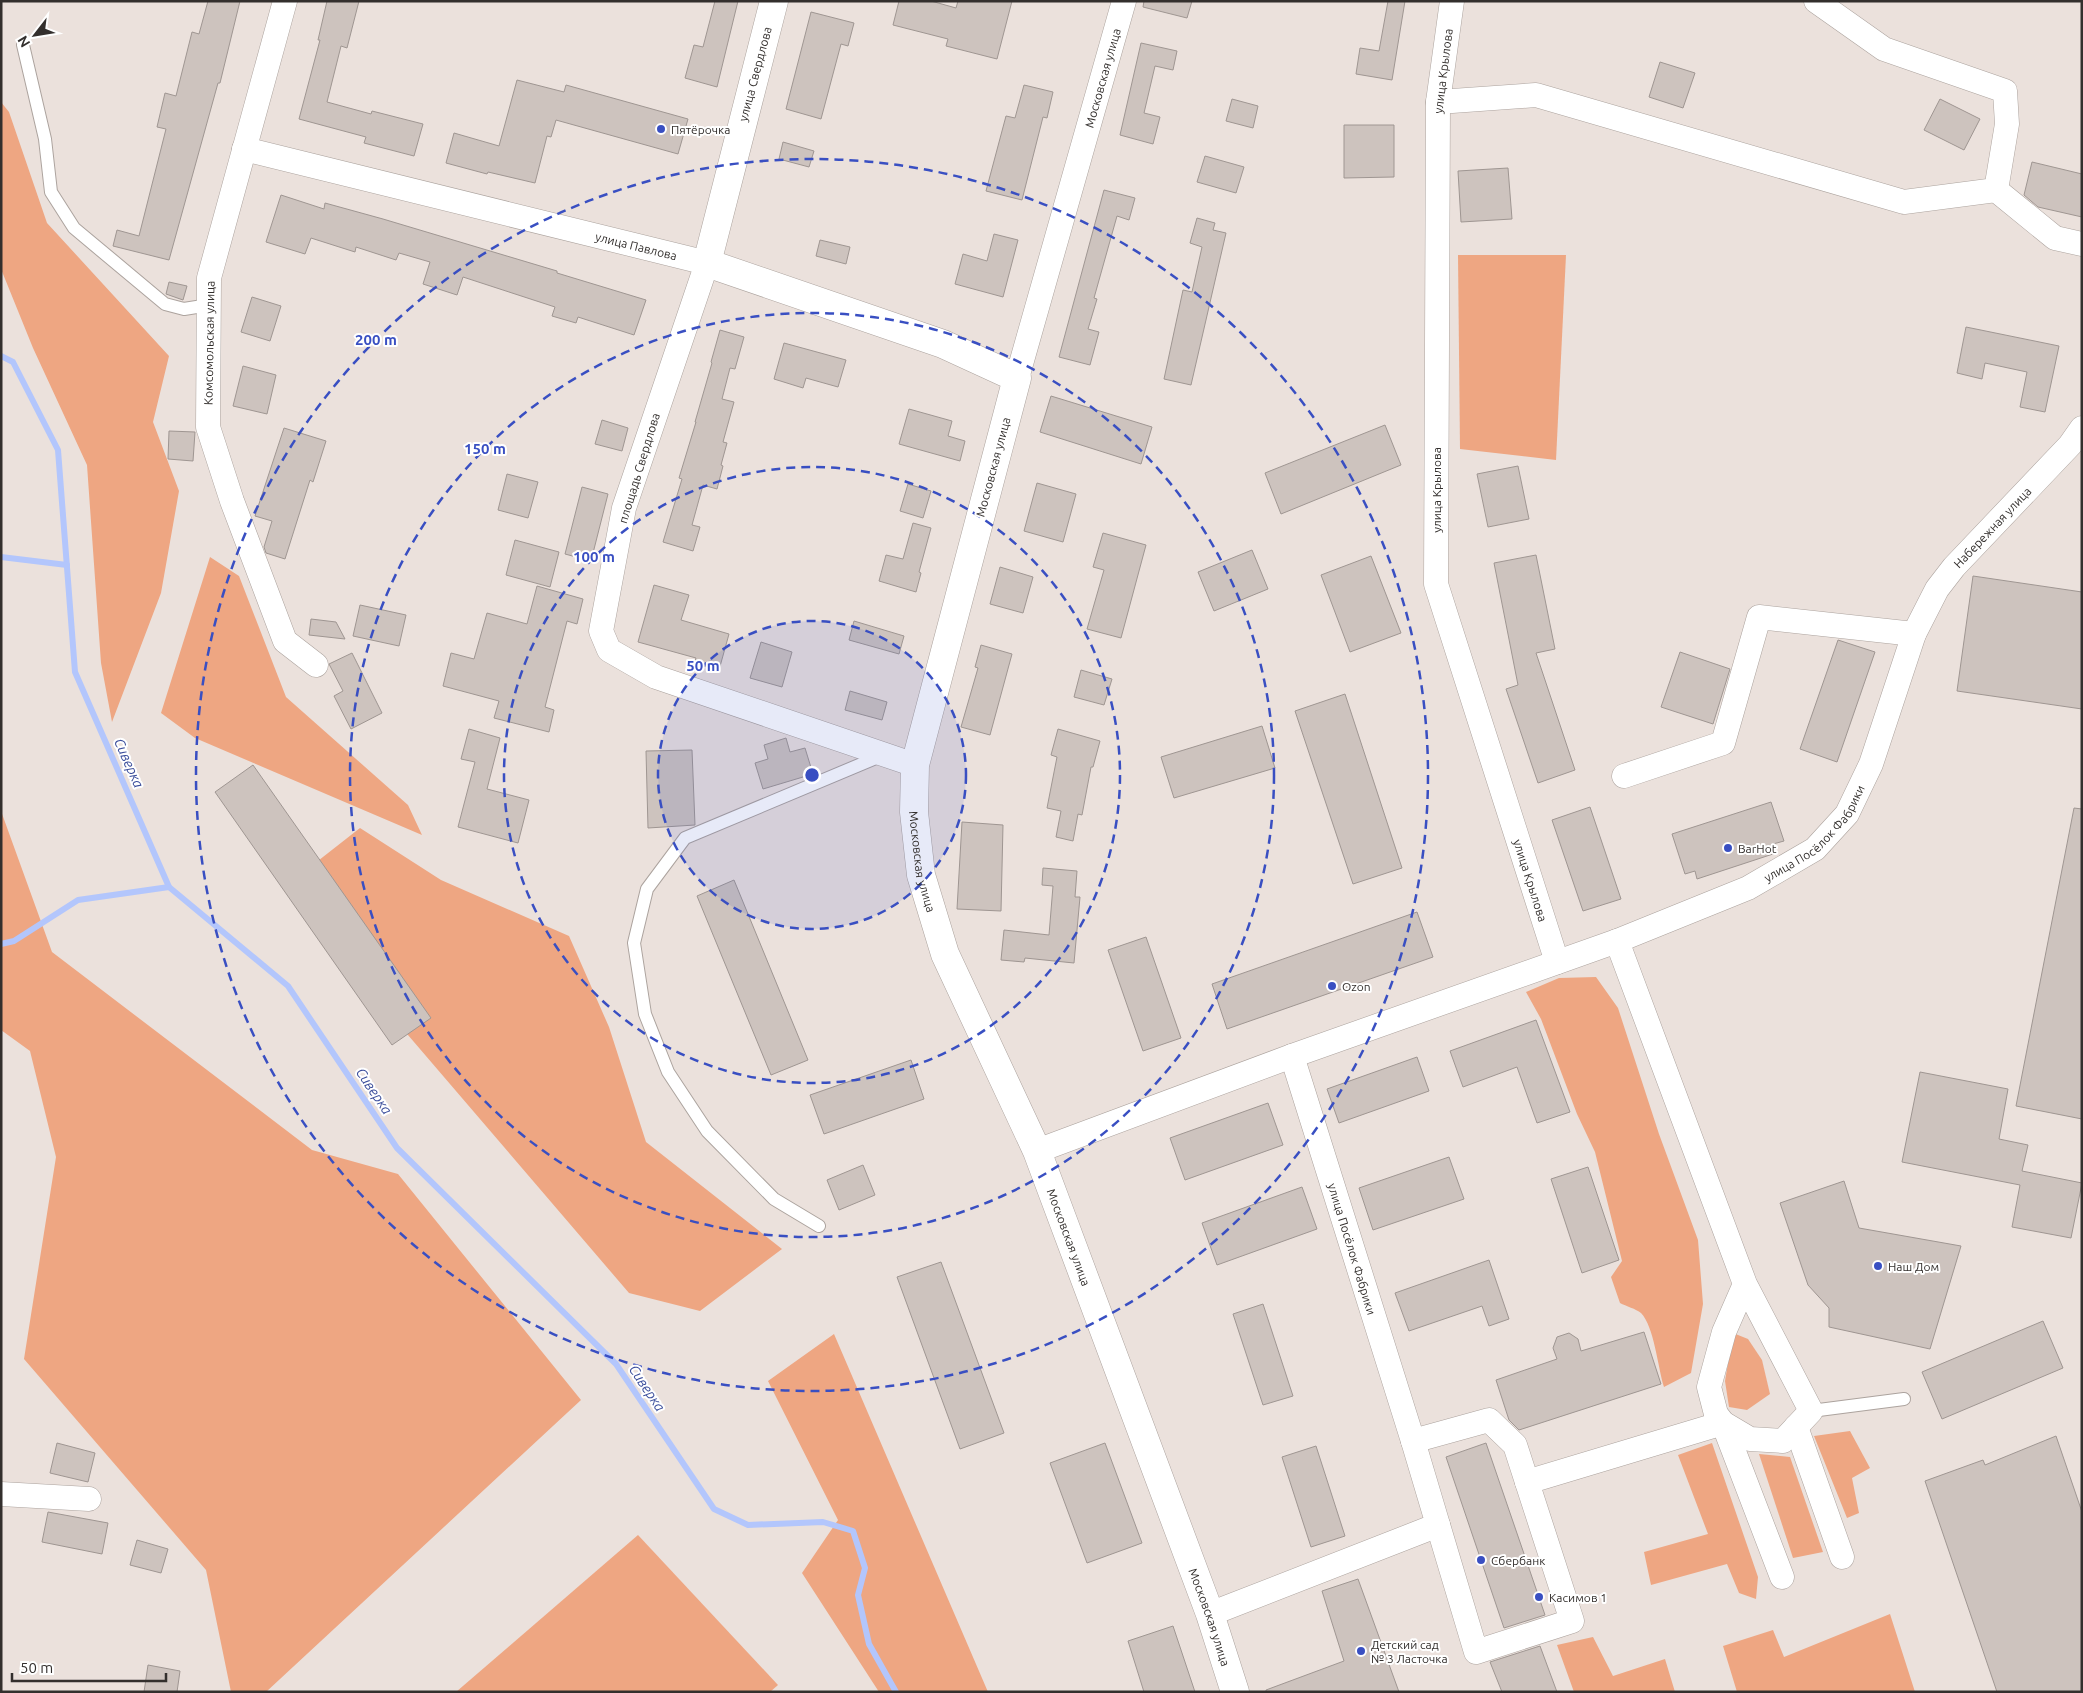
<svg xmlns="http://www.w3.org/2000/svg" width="2083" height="1693" font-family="Ubuntu,sans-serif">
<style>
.green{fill:#eea682}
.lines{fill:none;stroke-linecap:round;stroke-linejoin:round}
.stream{stroke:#b3c6fc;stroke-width:6}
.building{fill:#cdc3be;stroke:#9f9692}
.lane-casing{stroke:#aca39e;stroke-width:14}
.street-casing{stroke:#aca39e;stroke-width:25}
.secondary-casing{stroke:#aca39e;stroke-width:29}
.lane{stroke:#fff;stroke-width:12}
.street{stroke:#fff;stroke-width:24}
.secondary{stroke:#fff;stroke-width:28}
.ring{fill:none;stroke:#394fc2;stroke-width:2.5;stroke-dasharray:9 6}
.poi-dot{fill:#394fc2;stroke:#fff;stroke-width:2}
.labels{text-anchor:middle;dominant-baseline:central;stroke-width:4;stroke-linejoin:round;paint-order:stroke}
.street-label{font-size:12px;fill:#332f2d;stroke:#fff}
.poi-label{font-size:12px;fill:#332f2d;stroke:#fff;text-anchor:start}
.water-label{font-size:14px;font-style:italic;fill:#3a4d9b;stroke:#fff}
.centre{fill:#394fc2;stroke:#fff;stroke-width:2.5}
.ring-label{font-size:15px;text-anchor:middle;font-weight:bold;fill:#394fc2;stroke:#fff;stroke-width:4;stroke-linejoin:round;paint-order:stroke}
</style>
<rect width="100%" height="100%" fill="#ebe1dc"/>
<!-- green -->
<g class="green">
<path d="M 1,102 L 9,112 L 47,223 L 169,356 L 153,422 L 179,491 L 161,593 L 112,722 L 101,663 L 87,465 L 33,348 L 1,269 Z"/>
<path d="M 1458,255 L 1566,255 L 1556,460 L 1460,449 Z"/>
<path d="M 210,557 L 239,576 L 286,697 L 408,805 L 422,835 L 195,738 L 161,713 Z"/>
<path d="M 1,811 L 52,952 L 312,1150 L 398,1174 L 581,1400 L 266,1692 L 231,1692 L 206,1570 L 24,1359 L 56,1157 L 30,1051 L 1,1030 Z"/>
<path d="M 360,828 L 441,880 L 569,936 L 609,1027 L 646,1142 L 782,1249 L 700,1311 L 629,1293 L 348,965 L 314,864 Z"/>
<path d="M 1596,977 L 1618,1008 L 1659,1134 L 1698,1240 L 1703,1304 L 1691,1373 L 1664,1387 C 1658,1368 1654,1326 1641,1313 C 1636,1309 1626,1306 1620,1303 L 1611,1277 L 1622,1261 L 1595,1152 L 1577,1114 L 1541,1019 L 1526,992 L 1559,978 Z"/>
<path d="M 1733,1333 L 1748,1339 L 1762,1360 L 1770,1394 L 1747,1410 L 1729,1407 L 1725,1381 Z"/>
<path d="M 834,1334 L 988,1692 L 879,1692 L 802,1573 L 838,1520 L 768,1381 Z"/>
<path d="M 1850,1431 L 1870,1468 L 1852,1478 L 1859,1513 L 1847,1518 L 1814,1436 Z"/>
<path d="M 1712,1443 L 1758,1577 L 1756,1599 L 1739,1593 L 1727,1564 L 1651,1585 L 1644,1552 L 1708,1534 L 1678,1455 Z"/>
<path d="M 1759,1454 L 1790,1457 L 1823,1552 L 1793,1558 Z"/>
<path d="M 638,1535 L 778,1685 L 770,1692 L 456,1692 Z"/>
<path d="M 1890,1614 L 1915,1692 L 1737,1692 L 1723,1646 L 1773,1630 L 1784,1657 Z"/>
<path d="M 1593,1637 L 1613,1676 L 1665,1659 L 1675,1692 L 1574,1692 L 1557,1645 Z"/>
</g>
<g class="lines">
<!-- stream -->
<g class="stream">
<path d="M 1,356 L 13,362 L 58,450 L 75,672 L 169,887 L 288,986 L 397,1148 L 616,1364 L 714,1509 L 748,1525 L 823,1522 L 853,1531 L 865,1568 L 858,1595 L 869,1644 L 896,1692"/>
<path d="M 1,557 L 67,565"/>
<path d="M 1,944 L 14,941 L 78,900 L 169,887"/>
</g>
</g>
<!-- building -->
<g class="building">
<path d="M 208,1 L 240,1 L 220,83 L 218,83 L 169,260 L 113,246 L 117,230 L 139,236 L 166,129 L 157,127 L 165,93 L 176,96 L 192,32 L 199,34 Z"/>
<path d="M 327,1 L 359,1 L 347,48 L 341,46 L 327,102 L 371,114 L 372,111 L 423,124 L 414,156 L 364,143 L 366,137 L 299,119 L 320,40 L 318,40 Z"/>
<path d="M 715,1 L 738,1 L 717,87 L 685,78 L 694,45 L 703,47 Z"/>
<path d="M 899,1 L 931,1 L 956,8 L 958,1 L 1012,1 L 997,59 L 946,46 L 948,39 L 893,25 Z"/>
<path d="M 1144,1 L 1192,1 L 1187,18 L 1143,7 Z"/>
<path d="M 1388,1 L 1405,1 L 1392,80 L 1356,74 L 1360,48 L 1379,51 Z"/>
<path d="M 811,12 L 854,23 L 848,46 L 841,44 L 821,119 L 786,109 Z"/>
<path d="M 1141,43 L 1177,51 L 1173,70 L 1155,66 L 1144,113 L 1160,117 L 1153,144 L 1120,135 Z"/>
<path d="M 1660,62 L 1695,73 L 1683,108 L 1649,97 Z"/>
<path d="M 517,80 L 564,92 L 566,85 L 688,119 L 678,154 L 556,120 L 551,137 L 547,136 L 535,183 L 488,172 L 487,174 L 446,163 L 454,133 L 499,146 Z"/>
<path d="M 1024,85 L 1053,92 L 1047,118 L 1043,117 L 1022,200 L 986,191 L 1006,116 L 1015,118 Z"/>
<path d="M 1232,99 L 1258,106 L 1253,128 L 1226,121 Z"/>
<path d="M 1940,99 L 1980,119 L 1964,150 L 1924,130 Z"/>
<path d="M 1344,125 L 1394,125 L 1394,177 L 1344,178 Z"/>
<path d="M 783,142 L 814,151 L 809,167 L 779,159 Z"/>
<path d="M 1205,156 L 1244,167 L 1236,193 L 1197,182 Z"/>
<path d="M 2032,162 L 2082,174 L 2082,217 L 2038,207 L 2024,195 Z"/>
<path d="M 1508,168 L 1512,219 L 1461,222 L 1458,171 Z"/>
<path d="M 1104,190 L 1135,198 L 1129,220 L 1117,216 L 1094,298 L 1097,299 L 1088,329 L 1099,332 L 1090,365 L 1059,357 Z"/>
<path d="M 281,195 L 324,209 L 325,203 L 383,219 L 557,271 L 557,273 L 646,300 L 634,335 L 578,317 L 576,323 L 552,316 L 555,307 L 463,277 L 457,295 L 423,284 L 430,262 L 399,253 L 396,260 L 356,247 L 355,252 L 311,238 L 305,254 L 266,242 Z"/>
<path d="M 1197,218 L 1215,223 L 1213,230 L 1226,233 L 1191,385 L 1164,379 L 1183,290 L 1192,292 L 1202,247 L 1190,243 Z"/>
<path d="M 994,234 L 1018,240 L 1003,297 L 955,284 L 963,254 L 987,261 Z"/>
<path d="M 820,240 L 850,247 L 846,264 L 816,256 Z"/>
<path d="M 169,282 L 187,286 L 183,300 L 166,294 Z"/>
<path d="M 252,297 L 281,306 L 270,341 L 241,332 Z"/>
<path d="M 1966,327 L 2059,346 L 2045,412 L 2020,407 L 2027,372 L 1985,363 L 1982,379 L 1957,373 Z"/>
<path d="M 720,330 L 744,337 L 735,369 L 730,368 L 722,399 L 734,402 L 723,442 L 727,443 L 721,465 L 723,466 L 717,489 L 703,485 L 692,525 L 700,527 L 693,551 L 663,542 L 682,479 L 679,478 L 696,422 L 695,422 L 712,363 L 711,362 Z"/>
<path d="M 784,343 L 846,360 L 838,387 L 806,378 L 803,388 L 774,379 Z"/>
<path d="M 243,366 L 276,375 L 267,414 L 233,406 Z"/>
<path d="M 1051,396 L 1152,427 L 1141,464 L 1040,432 Z"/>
<path d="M 909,409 L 952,421 L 948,436 L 965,441 L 960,461 L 899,444 Z"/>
<path d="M 602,420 L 628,428 L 622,451 L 595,444 Z"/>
<path d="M 1385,425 L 1401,465 L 1281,514 L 1265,473 Z"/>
<path d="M 284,428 L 326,441 L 313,482 L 310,480 L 285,559 L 266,553 L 264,547 L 272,521 L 255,516 Z"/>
<path d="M 169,431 L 195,432 L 193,461 L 168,459 Z"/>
<path d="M 1518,466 L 1529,519 L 1488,527 L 1477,474 Z"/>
<path d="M 507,474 L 538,482 L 528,518 L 498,510 Z"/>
<path d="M 1037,483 L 1076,494 L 1063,542 L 1024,531 Z"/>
<path d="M 908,484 L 931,491 L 923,518 L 900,511 Z"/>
<path d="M 582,487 L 608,494 L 591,561 L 565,554 Z"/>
<path d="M 913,523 L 931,528 L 919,572 L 921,573 L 916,592 L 879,581 L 886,555 L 903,559 Z"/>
<path d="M 1103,533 L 1146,545 L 1121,638 L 1087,629 L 1104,570 L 1093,567 Z"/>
<path d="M 515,540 L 559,552 L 550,587 L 506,575 Z"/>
<path d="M 1252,550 L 1268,589 L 1214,611 L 1198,572 Z"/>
<path d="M 1536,555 L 1555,649 L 1536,653 L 1575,770 L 1538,783 L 1506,689 L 1518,685 L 1494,563 Z"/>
<path d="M 1371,556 L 1401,633 L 1350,652 L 1321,575 Z"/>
<path d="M 1000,567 L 1033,577 L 1023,613 L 990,604 Z"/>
<path d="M 1973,576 L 2082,592 L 2082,709 L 1957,691 Z"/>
<path d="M 654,585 L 689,595 L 681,620 L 729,634 L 719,670 L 694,663 L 696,658 L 638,642 Z"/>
<path d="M 537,586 L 583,599 L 577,624 L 567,621 L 545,707 L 554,710 L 549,732 L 494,718 L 499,701 L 443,686 L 451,653 L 474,659 L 487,613 L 527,624 Z"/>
<path d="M 360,605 L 406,615 L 399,646 L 353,636 Z"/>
<path d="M 311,619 L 336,622 L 345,639 L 309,635 Z"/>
<path d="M 854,621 L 904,636 L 899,654 L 849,640 Z"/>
<path d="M 1838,640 L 1875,652 L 1837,762 L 1800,749 Z"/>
<path d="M 761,642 L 792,652 L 782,687 L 750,678 Z"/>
<path d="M 981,645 L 1012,654 L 990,735 L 961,727 L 978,668 L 975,667 Z"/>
<path d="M 1680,652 L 1730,669 L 1713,724 L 1661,707 Z"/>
<path d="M 352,653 L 382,713 L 351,729 L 334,696 L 343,691 L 329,664 Z"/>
<path d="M 1081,670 L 1112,679 L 1104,705 L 1074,697 Z"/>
<path d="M 850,691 L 887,702 L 882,720 L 845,710 Z"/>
<path d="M 1345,694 L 1402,868 L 1353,884 L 1295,711 Z"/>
<path d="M 1262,726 L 1275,768 L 1174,798 L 1161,757 Z"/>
<path d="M 469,729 L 500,738 L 487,789 L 529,800 L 518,843 L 458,827 L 475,762 L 461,759 Z"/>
<path d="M 1058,729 L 1100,741 L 1093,767 L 1091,767 L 1082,815 L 1078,814 L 1073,841 L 1056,837 L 1061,811 L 1047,808 L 1057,757 L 1051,755 Z"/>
<path d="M 786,738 L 790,752 L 805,748 L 813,774 L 763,789 L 755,763 L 768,759 L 764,745 Z"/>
<path d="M 692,750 L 695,825 L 648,828 L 646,751 Z"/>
<path d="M 253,765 L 431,1018 L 392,1045 L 215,792 Z"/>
<path d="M 1771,802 L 1784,841 L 1773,844 L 1776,853 L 1697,879 L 1695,871 L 1685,874 L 1672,834 Z"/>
<path d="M 1590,807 L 1621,899 L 1583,911 L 1552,820 Z"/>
<path d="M 2074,808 L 2082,809 L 2082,1119 L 2016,1106 Z"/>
<path d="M 962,822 L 1003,825 L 1001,911 L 957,909 Z"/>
<path d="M 1043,868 L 1077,871 L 1075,897 L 1080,897 L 1074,963 L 1025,958 L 1024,962 L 1001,960 L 1004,930 L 1049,935 L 1053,886 L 1042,885 Z"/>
<path d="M 734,880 L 808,1060 L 771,1075 L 697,896 Z"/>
<path d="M 1417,912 L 1433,957 L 1227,1029 L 1212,984 Z"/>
<path d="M 1146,937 L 1181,1038 L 1143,1051 L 1108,950 Z"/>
<path d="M 1536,1020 L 1570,1112 L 1537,1123 L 1517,1067 L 1463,1087 L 1450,1051 Z"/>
<path d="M 1417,1057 L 1429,1091 L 1339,1123 L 1327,1089 Z"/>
<path d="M 911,1060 L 924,1099 L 824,1134 L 810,1095 Z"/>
<path d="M 1920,1072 L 2008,1089 L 1999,1139 L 2028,1145 L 2022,1171 L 2082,1183 L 2071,1238 L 2012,1227 L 2020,1185 L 1902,1162 Z"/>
<path d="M 1268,1103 L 1283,1145 L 1185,1180 L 1170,1138 Z"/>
<path d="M 1449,1157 L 1464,1199 L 1373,1230 L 1359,1188 Z"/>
<path d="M 863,1165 L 875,1195 L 839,1210 L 827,1180 Z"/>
<path d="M 1588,1167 L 1619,1260 L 1582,1273 L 1551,1179 Z"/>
<path d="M 1844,1181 L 1859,1228 L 1961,1246 L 1930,1349 L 1829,1327 L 1829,1308 L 1808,1285 L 1780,1203 Z"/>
<path d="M 1302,1187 L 1317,1229 L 1217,1265 L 1202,1223 Z"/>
<path d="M 1489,1260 L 1509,1319 L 1489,1326 L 1482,1306 L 1409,1331 L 1395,1293 Z"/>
<path d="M 941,1262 L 1004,1433 L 960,1449 L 897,1277 Z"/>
<path d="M 1263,1304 L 1293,1396 L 1263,1405 L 1233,1314 Z"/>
<path d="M 2043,1321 L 2063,1368 L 1942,1419 L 1922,1372 Z"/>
<path d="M 1644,1332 L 1661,1384 L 1519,1430 L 1509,1420 L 1496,1380 L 1557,1359 L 1553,1348 L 1557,1337 L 1569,1333 L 1578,1339 L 1581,1351 Z"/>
<path d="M 2056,1436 L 2082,1512 L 2082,1692 L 1997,1692 L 1925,1481 L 1983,1460 L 1985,1465 Z"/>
<path d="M 57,1443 L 95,1453 L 88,1482 L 50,1473 Z"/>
<path d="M 1105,1443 L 1142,1543 L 1087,1563 L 1050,1463 Z"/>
<path d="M 1486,1443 L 1545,1615 L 1504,1628 L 1446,1457 Z"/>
<path d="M 1316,1446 L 1345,1536 L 1311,1547 L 1282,1457 Z"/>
<path d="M 48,1512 L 108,1523 L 102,1554 L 42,1542 Z"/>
<path d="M 137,1540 L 168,1549 L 161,1573 L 130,1565 Z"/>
<path d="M 1358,1579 L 1399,1692 L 1266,1692 L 1266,1690 L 1344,1661 L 1322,1591 Z"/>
<path d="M 1173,1626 L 1195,1692 L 1144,1692 L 1128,1641 Z"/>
<path d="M 1540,1646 L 1557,1692 L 1502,1692 L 1490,1662 Z"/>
<path d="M 148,1665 L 180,1671 L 177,1692 L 144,1692 Z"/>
</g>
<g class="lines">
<defs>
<g id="lane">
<path d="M 23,45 L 45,139 L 51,192 L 74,228 L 165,304 L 184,309 L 209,305"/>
<path d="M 819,1226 L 774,1199 L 707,1131 L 668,1072 L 645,1014 L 634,943 L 647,889 L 685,838 L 883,755"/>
<path d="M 1811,1411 L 1904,1399"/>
</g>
<g id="street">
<path d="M 285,1 L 209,278 L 208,427 L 232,501 L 285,641 L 316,665"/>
<path id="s1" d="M 1452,1 L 1438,102 L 1436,584 L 1557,962"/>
<path d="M 1438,102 L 1536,95 L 1904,202 L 1996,190 L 2007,124 L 2005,91 L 1884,49 L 1816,1"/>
<path id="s2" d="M 244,149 L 707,263 L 624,508 L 601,631 L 609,650 L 656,677 L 915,765"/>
<path d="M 1996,190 L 2055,238 L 2082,244"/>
<path id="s3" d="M 1017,378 L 1124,1"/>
<path d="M 1624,776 L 1723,743 L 1759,617 L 1914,634"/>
<path d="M 1617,941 L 1745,1284 L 1724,1332 L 1709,1387 L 1716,1414 L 1723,1423 L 1750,1439 L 1783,1441 L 1811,1411 L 1745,1284"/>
<path id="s4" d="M 1037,1151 L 1292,1056 L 1617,941 L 1748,888 L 1815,849 L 1847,814 L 1871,764 L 1914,634 L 1937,589 L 1954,567 L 2070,445 L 2082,428"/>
<path d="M 1796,1427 L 1842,1557"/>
<path d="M 1413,1441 L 1489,1420 L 1515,1445 L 1572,1621 L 1476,1652 L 1438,1525"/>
<path d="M 1527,1482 L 1723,1423 L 1782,1577"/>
<path d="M 1,1494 L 89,1499"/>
<path d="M 1210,1614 L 1438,1525 L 1413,1441 L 1292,1056"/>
</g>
<g id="secondary">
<path id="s5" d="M 774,1 L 707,263 L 943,344 L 1017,378 L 915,765 L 914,812 L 921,875 L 945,954 L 1037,1151 L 1210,1614 L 1235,1692"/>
</g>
</defs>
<!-- lane casing -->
<use href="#lane" class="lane-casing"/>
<!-- street casing -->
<use href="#street" class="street-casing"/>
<!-- secondary casing -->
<use href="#secondary" class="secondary-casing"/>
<!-- lane -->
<use href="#lane" class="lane"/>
<!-- street -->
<use href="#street" class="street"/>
<!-- secondary -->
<use href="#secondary" class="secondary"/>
</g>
<!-- distance rings -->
<circle cx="812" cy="775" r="154" fill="#394fc2" fill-opacity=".12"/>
<g class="ring">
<circle cx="812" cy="775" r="154"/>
<circle cx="812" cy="775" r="308"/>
<circle cx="812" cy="775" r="462"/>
<circle cx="812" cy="775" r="616"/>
</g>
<!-- markers -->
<g class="poi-dot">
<circle cx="661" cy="129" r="5"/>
<circle cx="1728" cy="848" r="5"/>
<circle cx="1332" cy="986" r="5"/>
<circle cx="1878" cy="1266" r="5"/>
<circle cx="1481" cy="1560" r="5"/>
<circle cx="1539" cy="1597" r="5"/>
<circle cx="1361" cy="1651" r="5"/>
</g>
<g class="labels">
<!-- street labels -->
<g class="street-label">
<text transform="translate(1443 71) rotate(-83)">улица Крылова</text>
<text transform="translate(755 74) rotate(-75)">улица Свердлова</text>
<text stroke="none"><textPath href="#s3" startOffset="312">Московская улица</textPath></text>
<text stroke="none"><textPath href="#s2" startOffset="404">улица Павлова</textPath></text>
<text transform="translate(209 343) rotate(-89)">Комсомольская улица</text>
<text transform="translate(993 467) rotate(-75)">Московская улица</text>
<text transform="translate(639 468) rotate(-73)">площадь Свердлова</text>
<text transform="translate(1436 490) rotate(-90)">улица Крылова</text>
<text stroke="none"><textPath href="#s4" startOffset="1209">Набережная улица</textPath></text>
<text stroke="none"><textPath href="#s4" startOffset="846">улица Посёлок Фабрики</textPath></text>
<text stroke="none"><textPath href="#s5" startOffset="1099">Московская улица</textPath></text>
<text stroke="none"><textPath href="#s1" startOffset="895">улица Крылова</textPath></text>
<text stroke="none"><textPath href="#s5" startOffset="1504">Московская улица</textPath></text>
<text transform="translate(1352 1249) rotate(73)">улица Посёлок Фабрики</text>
<text stroke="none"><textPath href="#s5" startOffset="1909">Московская улица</textPath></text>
</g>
<!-- poi labels -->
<g class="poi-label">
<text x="671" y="129">Пятёрочка</text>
<text x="1738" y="848">BarHot</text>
<text x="1342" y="986">Ozon</text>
<text x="1888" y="1266">Наш Дом</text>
<text x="1491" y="1560">Сбербанк</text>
<text x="1549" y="1597">Касимов 1</text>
<text x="1371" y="1644">Детский сад<tspan x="1371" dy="14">№ 3 Ласточка</tspan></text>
</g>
<!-- water labels -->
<g class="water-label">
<text transform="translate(129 763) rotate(66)">Сиверка</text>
<text transform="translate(374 1091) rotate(56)">Сиверка</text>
<text transform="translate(647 1388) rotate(56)">Сиверка</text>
</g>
</g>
<circle cx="812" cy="775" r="8" class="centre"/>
<g class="ring-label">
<text x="376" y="345">200 m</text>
<text x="485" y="454">150 m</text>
<text x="594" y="562">100 m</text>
<text x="703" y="671">50 m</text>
</g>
<!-- border -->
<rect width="2083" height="1693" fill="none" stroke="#332f2d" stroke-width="5"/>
<!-- north arrow -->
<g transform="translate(35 35) rotate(239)" stroke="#ffffff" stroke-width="4" paint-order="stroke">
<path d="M0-4L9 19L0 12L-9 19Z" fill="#332f2d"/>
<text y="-8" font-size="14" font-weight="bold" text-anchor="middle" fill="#332f2d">N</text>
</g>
<!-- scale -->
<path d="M12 1673v8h154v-8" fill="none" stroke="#332f2d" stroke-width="2.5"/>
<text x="20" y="1673" font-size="15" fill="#332f2d" stroke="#ffffff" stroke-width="4" paint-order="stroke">50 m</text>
</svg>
